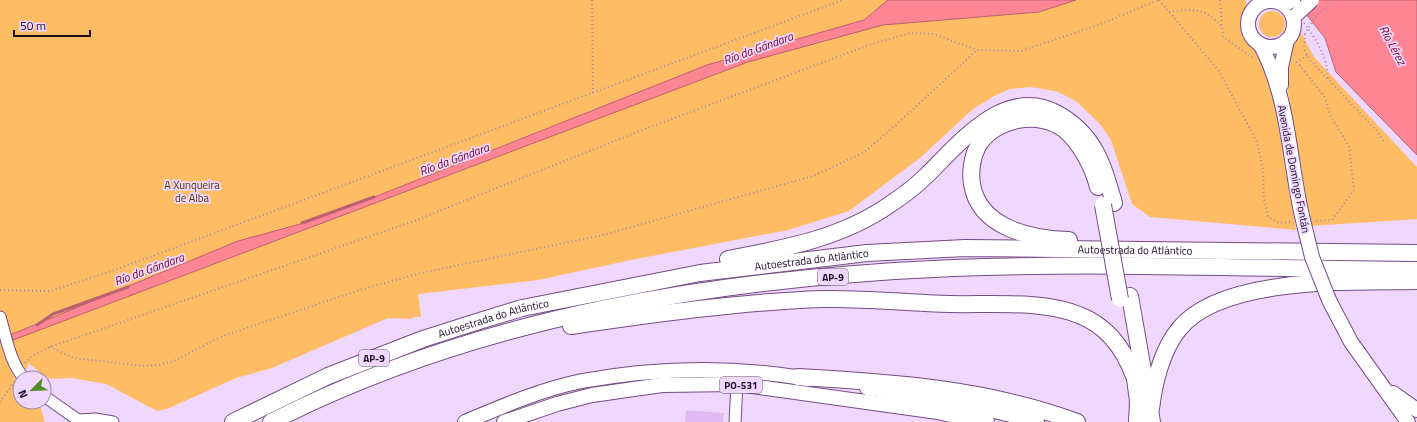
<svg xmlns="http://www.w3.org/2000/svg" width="1417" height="422" font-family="'Titillium Web',sans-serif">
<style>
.green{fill:#febd64}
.water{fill:#fe8594;stroke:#ba6172}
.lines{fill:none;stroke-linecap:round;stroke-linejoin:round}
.stream{stroke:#ba6172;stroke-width:3}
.building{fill:#dfbaf3}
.minor-casing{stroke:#734c86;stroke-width:13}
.major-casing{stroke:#734c86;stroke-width:16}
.highway-casing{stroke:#734c86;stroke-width:18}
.path{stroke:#a18cad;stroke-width:2;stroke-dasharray:1 3;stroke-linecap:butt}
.minor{stroke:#fff;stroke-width:11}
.major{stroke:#fff;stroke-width:14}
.highway{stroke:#fff;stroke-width:16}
.major-bridge-casing{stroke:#734c86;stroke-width:16;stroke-linecap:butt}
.highway-bridge-casing{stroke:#734c86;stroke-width:18;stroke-linecap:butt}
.path-bridge{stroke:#a18cad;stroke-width:2;stroke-dasharray:1 3;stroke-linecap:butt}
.major-bridge{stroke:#fff;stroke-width:14}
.highway-bridge{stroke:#fff;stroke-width:16}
.labels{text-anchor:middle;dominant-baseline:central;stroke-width:3.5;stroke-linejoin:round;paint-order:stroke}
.shield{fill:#f0d7fe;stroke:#5b4965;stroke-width:1}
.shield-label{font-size:10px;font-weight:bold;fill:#1b0c23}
.street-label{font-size:11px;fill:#1b0c23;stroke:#f0d7fe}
.park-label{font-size:11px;fill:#513406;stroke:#f0d7fe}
.water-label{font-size:12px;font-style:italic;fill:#740226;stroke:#f0d7fe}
</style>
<rect width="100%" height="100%" fill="#f0d7fe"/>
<!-- green -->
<g class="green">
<path d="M 0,0 L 1245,0 L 1264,53 L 1276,105 L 1296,230 L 1150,217 L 1132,204 L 1111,140 L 1100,124 L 1077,102 L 1066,96 L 1055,91 L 1030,87 L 1010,89 L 996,95 L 973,109 L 920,158 L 849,211 L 833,216 L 788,230 L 631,260 L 538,280 L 418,294 L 421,317 L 413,317 L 412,319 L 388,318 L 272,368 L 236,378 L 167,409 L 157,411 L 106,384 L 72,378 L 51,379 L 43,375 L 29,363 L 20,381 L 20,402 L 39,402 L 45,422 L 0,422 Z"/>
<circle cx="1272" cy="24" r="13"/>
<path d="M 1299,29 L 1314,57 L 1417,167 L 1417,219 L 1311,226 L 1288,92 L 1290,53 Z"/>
</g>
<!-- water -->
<g class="water">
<path d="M 888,0 L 1076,0 L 1039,12 L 883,25 L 748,62 L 13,340 L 10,335 L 238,241 L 304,223 L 372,198 L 707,65 L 864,20 Z"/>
<path d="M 1295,0 L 1417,0 L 1417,155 L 1336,72 L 1325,38 Z"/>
</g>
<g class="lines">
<!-- stream -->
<g class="stream">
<path d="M 302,223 L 374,197"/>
<path d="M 37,325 L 53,314 L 128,287"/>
</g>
</g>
<!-- building -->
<path class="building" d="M 686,410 L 724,413 L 723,422 L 685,422 Z"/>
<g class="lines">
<defs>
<g id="minor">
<path d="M 0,317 C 6,336 10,363 24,378"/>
<path d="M 44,396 L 78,420 L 95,419 L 113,422"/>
<path d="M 735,422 L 737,384"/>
</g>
<g id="major">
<circle cx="1271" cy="24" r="23"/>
<path d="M 1260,44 C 1289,97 1289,159 1302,216"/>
<path d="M 1281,85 L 1281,67 L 1287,40"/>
<path d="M 1329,300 L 1351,342 L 1408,422"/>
<path d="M 867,388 C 925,397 981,406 1037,422"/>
<path d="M 1393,393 L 1417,410"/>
<path d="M 465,422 C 503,406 542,389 582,381 C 658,367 733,366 809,379"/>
<path d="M 504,422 L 557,404 L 592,395 L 662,385 L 737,384 L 938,412 L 979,422"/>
</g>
<g id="highway">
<path d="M 1069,240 C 1031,239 979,228 972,184 C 970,172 972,157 978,146 C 994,118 1040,110 1065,130 C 1081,144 1093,167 1098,187"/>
<path d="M 728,259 C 786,248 843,238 892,203 C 904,195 917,185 927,175 C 961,142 1005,85 1058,114 C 1095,135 1103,165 1114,203"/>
<path d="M 1130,296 L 1152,422"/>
<path d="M 571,326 C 654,314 739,302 823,299 C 865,298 908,303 950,304 C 990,305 1042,300 1079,315 C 1108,326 1124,349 1134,376"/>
<path d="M 798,377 C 892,382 988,389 1077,422"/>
<path d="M 1135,379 L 1138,401 L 1137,422"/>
<path d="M 1151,409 C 1154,383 1162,350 1179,329 C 1222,276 1353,282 1417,281"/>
<path d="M 969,419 L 986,422"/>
<path id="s1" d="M 233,422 L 328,376 L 423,339 L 473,323 L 522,308 L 700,273 L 867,253 L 965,248 L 1417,253"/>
<path d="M 271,422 C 481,315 720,278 953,268 C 1108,262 1263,269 1417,270"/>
</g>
</defs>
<!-- minor casing -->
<use href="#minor" class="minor-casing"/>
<!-- major casing -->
<use href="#major" class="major-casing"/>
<!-- highway casing -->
<use href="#highway" class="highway-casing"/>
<!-- path -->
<g class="path">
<path d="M 592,0 L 593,93"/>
<path d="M 1159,0 L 1219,71 L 1257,142 L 1263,170 L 1264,199 L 1268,217 L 1279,223 L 1292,222"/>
<path d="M 1220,0 L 1223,37 L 1253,58"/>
<path d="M 1169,12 C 1194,9 1204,7 1222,27"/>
<path d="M 1304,23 C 1317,40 1327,57 1328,78"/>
<path d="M 1305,34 L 1304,49 L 1310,60 L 1377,131 L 1384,142"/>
<path d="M 1307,55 L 1297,62 L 1324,96 L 1331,117 L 1349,146 L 1354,190 L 1332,220 L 1316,221"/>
<path d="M 0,290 L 50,291 L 112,271 L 843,0"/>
<path d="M 50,347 L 74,358 L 144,366 L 158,365 L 174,361 L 220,337 L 363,289 L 421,273 L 603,235 L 813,176 L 863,153 L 896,125 L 977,50"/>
<path d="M 25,363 L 32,356 L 50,347 L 414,221 L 645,129 L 869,45 L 910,33 L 933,34 L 977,50 L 1021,51 L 1101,24 L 1158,0"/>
<path d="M 0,402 L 15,381"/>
</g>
<!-- minor -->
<use href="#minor" class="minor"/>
<!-- major -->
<use href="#major" class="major"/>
<!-- highway -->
<use href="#highway" class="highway"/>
<defs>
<g id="major-bridge">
<path d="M 1287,3 L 1293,0"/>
<path d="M 1296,15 L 1312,0"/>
<path d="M 1302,216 L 1312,257 L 1329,300"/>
</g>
<path id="highway-bridge" d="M 1103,205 L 1120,299"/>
</defs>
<!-- major-bridge casing -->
<use href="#major-bridge" class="major-bridge-casing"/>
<!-- highway-bridge casing -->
<use href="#highway-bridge" class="highway-bridge-casing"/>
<!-- path-bridge -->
<path class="path-bridge" d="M 1305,34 L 1315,17 L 1333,0"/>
<!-- major-bridge -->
<use href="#major-bridge" class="major-bridge"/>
<!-- highway-bridge -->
<use href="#highway-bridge" class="highway-bridge"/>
</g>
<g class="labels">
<!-- shield labels -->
<g class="shield">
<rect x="818" y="269" width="30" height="16" rx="3"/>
<rect x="359" y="350" width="30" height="16" rx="3"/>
<rect x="720" y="377" width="42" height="16" rx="3"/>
</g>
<g class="shield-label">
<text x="833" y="277">AP-9</text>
<text x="374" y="358">AP-9</text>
<text x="741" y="385">PO-531</text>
</g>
<!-- street labels -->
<g class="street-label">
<text transform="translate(1294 169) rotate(79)">Avenida de Domingo Fontán</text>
<text stroke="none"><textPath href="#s1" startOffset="929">Autoestrada do Atlántico</textPath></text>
<text stroke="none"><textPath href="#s1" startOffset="605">Autoestrada do Atlántico</textPath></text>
<text stroke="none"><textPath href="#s1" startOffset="281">Autoestrada do Atlántico</textPath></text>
</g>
<!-- park labels -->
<g class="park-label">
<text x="192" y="185">A Xunqueira<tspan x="192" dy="13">de Alba</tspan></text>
</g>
<!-- water labels -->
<g class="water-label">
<text transform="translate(1393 45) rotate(62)">Río Lérez</text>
<text transform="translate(758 48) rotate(-20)">Río da Gándara</text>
<text transform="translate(454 159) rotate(-20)">Río da Gándara</text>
<text transform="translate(149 269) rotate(-20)">Río da Gándara</text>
</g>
</g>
<!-- north arrow -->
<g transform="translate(32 390) rotate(246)"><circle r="19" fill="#f0d7fe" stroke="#9b86a6"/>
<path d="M0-3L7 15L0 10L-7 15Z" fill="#578d28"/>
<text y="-6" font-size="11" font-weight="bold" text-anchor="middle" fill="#1b0c23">N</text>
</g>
<!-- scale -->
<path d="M14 30v6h76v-6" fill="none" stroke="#1b0c23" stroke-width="2"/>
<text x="20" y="30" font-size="12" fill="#1b0c23" stroke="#f0d7fe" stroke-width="3" paint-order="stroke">50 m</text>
</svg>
